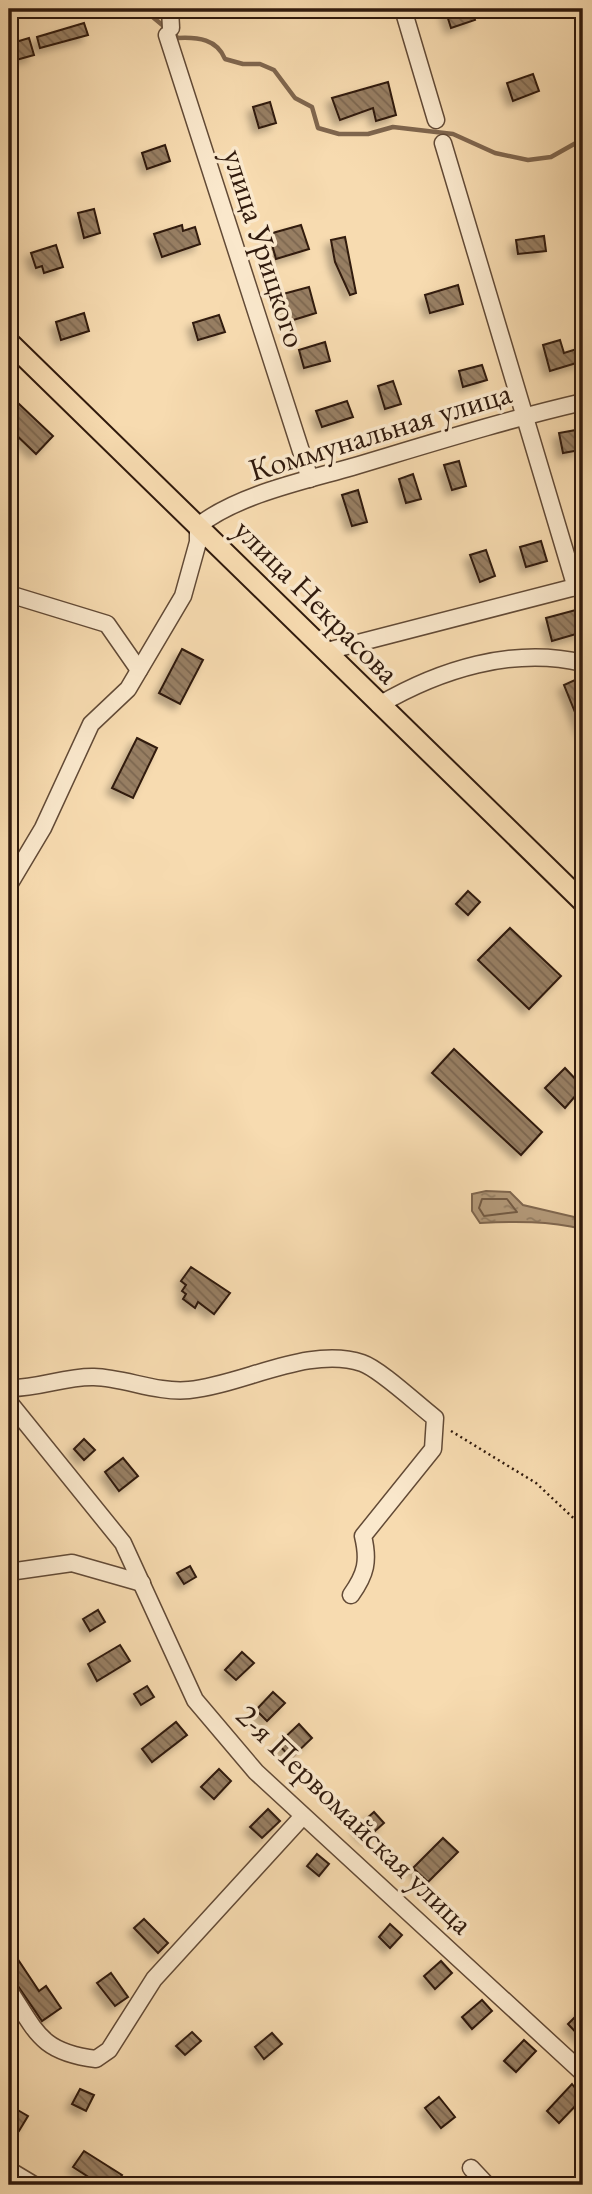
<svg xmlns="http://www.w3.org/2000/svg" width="592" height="2194" font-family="'EB Garamond',serif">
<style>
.water{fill:url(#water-ripples);stroke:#7f664e;stroke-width:2}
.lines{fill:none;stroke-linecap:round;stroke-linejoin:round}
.shore{stroke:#725a43;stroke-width:2}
.stream{stroke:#7f664e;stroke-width:4.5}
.building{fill:url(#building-back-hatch);stroke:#301a0d;stroke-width:2;filter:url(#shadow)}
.minor-casing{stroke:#624a36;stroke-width:19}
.major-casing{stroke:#301a0d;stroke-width:23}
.path{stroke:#301a0d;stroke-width:2.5;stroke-dasharray:2 3.5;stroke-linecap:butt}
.minor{stroke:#fae8cc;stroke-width:16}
.major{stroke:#f7dbb0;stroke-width:19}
.labels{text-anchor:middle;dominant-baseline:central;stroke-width:7;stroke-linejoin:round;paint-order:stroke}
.street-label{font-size:32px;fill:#301a0d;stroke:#fae8cc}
</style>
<defs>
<pattern id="water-ripples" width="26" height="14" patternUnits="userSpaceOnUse" patternTransform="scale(1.75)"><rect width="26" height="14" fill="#b39979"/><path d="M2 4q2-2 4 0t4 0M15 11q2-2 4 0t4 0" fill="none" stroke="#927c62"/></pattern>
<pattern id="building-back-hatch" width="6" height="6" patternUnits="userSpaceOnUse" patternTransform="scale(1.75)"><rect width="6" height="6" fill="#977e62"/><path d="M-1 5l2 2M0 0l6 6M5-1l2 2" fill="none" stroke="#7c664f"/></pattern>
<filter id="shadow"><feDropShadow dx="-5.5" dy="5.5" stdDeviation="3.5" flood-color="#0004"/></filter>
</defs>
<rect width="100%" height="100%" fill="#f7dbb0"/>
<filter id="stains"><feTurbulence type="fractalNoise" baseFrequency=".00286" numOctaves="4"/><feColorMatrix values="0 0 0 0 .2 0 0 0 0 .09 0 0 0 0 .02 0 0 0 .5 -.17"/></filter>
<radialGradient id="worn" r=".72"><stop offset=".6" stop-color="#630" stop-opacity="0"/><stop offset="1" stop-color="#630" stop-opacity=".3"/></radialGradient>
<!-- water -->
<path class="water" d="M 486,1191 L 510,1192 L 523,1205 L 583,1219 L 583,1229 C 548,1221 516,1221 480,1223 L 472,1211 L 472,1194 Z"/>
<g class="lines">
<!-- shore -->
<path class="shore" d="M 482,1199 L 507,1199 L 517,1212 L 484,1216 L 479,1208 Z"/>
<!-- stream -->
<path class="stream" d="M 143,9 L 178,38 C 198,37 217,39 225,59 L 243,64 L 260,64 L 274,70 L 295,98 L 312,107 L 318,128 L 339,134 L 368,134 L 393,127 L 453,134 L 495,153 L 528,160 L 551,157 L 583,139"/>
</g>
<!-- building -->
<g class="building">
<path d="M 445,9 L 471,9 L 475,20 L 451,28 Z"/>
<path d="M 84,23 L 88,35 L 40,48 L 37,37 Z"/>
<path d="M 29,38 L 34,55 L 9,62 L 9,44 Z"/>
<path d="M 533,74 L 539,91 L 513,101 L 507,83 Z"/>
<path d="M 388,82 L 396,115 L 376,121 L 373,108 L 340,120 L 332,98 Z"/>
<path d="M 270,102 L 276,123 L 259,128 L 253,107 Z"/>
<path d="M 165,145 L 170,161 L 147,169 L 142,153 Z"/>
<path d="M 94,209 L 100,233 L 84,238 L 78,213 Z"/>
<path d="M 182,225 L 183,231 L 195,227 L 200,244 L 162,257 L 154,234 Z"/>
<path d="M 301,225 L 309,249 L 276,259 L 269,234 Z"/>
<path d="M 544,236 L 546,251 L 518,254 L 516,240 Z"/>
<path d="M 345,237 L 356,293 L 350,295 L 335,262 L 331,240 Z"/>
<path d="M 56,245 L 63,267 L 44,273 L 42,266 L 36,268 L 31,253 Z"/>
<path d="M 458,285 L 463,304 L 430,313 L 425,295 Z"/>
<path d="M 309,287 L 316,313 L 290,321 L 283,294 Z"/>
<path d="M 84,313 L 89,331 L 61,340 L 56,322 Z"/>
<path d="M 219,315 L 225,332 L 198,340 L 193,323 Z"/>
<path d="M 560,340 L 564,353 L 583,347 L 583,361 L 550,371 L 543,345 Z"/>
<path d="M 325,342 L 330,361 L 304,368 L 299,350 Z"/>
<path d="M 482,365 L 487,380 L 463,387 L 459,371 Z"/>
<path d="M 393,381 L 401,404 L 385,409 L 378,386 Z"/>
<path d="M 347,401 L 353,417 L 322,427 L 316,411 Z"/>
<path d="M 18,403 L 53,436 L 36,454 L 9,428 L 9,413 Z"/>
<path d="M 576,430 L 580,450 L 563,453 L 559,433 Z"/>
<path d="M 459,461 L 466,486 L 452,490 L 444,465 Z"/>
<path d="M 413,474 L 421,499 L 406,503 L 399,479 Z"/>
<path d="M 358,490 L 367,522 L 352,526 L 342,495 Z"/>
<path d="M 541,541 L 547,561 L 526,567 L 520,547 Z"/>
<path d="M 486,550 L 495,576 L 480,582 L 470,555 Z"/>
<path d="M 583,608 L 583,632 L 552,641 L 546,618 Z"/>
<path d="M 182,649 L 203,660 L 180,704 L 159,693 Z"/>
<path d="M 577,679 L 583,694 L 583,732 L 564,685 Z"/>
<path d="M 137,738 L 157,748 L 133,798 L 112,788 Z"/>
<path d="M 468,891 L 480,902 L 468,915 L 456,904 Z"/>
<path d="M 510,928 L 561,976 L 529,1009 L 478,960 Z"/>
<path d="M 454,1049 L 542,1132 L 521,1155 L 432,1073 Z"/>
<path d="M 565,1068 L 583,1087 L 565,1108 L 545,1088 Z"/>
<path d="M 191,1267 L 230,1293 L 214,1314 L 198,1302 L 195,1308 L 183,1299 L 186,1294 L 182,1291 L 186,1285 L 181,1281 Z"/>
<path d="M 84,1439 L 95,1450 L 84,1460 L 74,1449 Z"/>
<path d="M 123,1458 L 138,1476 L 119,1491 L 105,1472 Z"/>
<path d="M 190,1566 L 196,1577 L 184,1584 L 177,1573 Z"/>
<path d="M 98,1610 L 105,1622 L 90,1631 L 83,1619 Z"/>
<path d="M 120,1645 L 130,1661 L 97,1681 L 88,1664 Z"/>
<path d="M 242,1652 L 254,1663 L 236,1680 L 225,1670 Z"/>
<path d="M 147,1686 L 154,1697 L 141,1705 L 134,1694 Z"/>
<path d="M 273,1692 L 285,1703 L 267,1721 L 256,1710 Z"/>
<path d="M 176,1722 L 187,1735 L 152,1762 L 142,1749 Z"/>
<path d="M 299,1724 L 312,1738 L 291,1758 L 278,1744 Z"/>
<path d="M 219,1769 L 231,1781 L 214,1799 L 201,1787 Z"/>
<path d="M 268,1809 L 280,1821 L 262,1838 L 250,1827 Z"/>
<path d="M 374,1812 L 384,1823 L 367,1838 L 357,1827 Z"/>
<path d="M 443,1838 L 458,1852 L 428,1882 L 413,1868 Z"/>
<path d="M 317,1854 L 329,1864 L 319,1876 L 307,1866 Z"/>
<path d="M 144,1919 L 168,1943 L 158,1953 L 134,1928 Z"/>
<path d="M 390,1924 L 402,1935 L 390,1948 L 379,1937 Z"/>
<path d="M 9,1946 L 39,1991 L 46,1986 L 61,2008 L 42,2021 L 9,1973 Z"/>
<path d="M 441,1961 L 452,1973 L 435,1989 L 424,1976 Z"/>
<path d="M 111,1973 L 128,1997 L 115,2006 L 97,1983 Z"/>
<path d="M 482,2000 L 492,2011 L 472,2029 L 462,2017 Z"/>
<path d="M 583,2009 L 583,2040 L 568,2024 Z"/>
<path d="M 192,2032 L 201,2041 L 185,2055 L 176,2046 Z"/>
<path d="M 272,2033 L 282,2044 L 264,2059 L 255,2047 Z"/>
<path d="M 524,2040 L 536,2051 L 516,2072 L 504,2061 Z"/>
<path d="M 572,2084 L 583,2098 L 559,2123 L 547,2111 Z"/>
<path d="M 80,2089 L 94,2095 L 86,2111 L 72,2104 Z"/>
<path d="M 439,2097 L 455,2117 L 441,2128 L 425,2108 Z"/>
<path d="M 9,2105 L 28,2116 L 19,2131 L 9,2125 Z"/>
<path d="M 84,2151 L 122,2175 L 115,2185 L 101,2185 L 73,2167 Z"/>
</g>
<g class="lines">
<defs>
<g id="minor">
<path d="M 170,9 L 171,28"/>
<path d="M 403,9 L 436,120"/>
<path d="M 167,35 L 310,479"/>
<path d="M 443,143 L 576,588"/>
<path d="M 9,594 L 107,624 L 139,670"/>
<path d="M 327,651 L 583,585"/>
<path d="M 379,705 C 439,670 513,646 583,663"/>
<path d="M 9,885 L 43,828 L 91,724 L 128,689 L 183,596 L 198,542 L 198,526 C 237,495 303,481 352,467 C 429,444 505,420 583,402"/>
<path d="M 9,1388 C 37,1389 66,1376 94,1377 C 126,1378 156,1393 189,1390 C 242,1385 310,1345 362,1363 C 380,1369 418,1405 435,1418 L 433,1449 L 363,1536 C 369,1561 366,1574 351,1595"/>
<path d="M 9,1402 L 123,1543 L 195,1700 L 256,1772 L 583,2073"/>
<path d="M 9,1572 L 72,1563 L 142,1583"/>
<path d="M 9,1990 C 37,2033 41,2052 96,2059 L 109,2050 L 154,1979 L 303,1816"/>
<path d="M 471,2168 L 487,2185"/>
<path d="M 9,2170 L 34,2185"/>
</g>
<path id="major" d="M 9,342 L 583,902"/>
</defs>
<!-- minor casing -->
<use href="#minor" class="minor-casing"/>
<!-- major casing -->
<use href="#major" class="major-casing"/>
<!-- path -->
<path class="path" d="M 451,1431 L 536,1483 L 583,1527"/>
<!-- minor -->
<use href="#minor" class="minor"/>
<!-- major -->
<use href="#major" class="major"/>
</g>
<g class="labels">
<!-- street labels -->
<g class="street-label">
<text transform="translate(265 248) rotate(72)">улица Урицкого</text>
<text transform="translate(380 431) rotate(-17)">Коммунальная улица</text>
<text transform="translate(317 601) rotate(45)">улица Некрасова</text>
<text transform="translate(355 1819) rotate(44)">2-я Первомайская улица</text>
</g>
</g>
<!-- margin -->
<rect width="592" height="2194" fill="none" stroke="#f7dbb0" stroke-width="35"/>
<rect x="10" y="10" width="571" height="2173" fill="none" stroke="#301a0d" stroke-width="3.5"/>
<rect x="18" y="18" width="557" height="2159" fill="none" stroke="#301a0d" stroke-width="2"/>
<rect width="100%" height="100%" filter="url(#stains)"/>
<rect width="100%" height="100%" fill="url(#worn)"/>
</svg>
